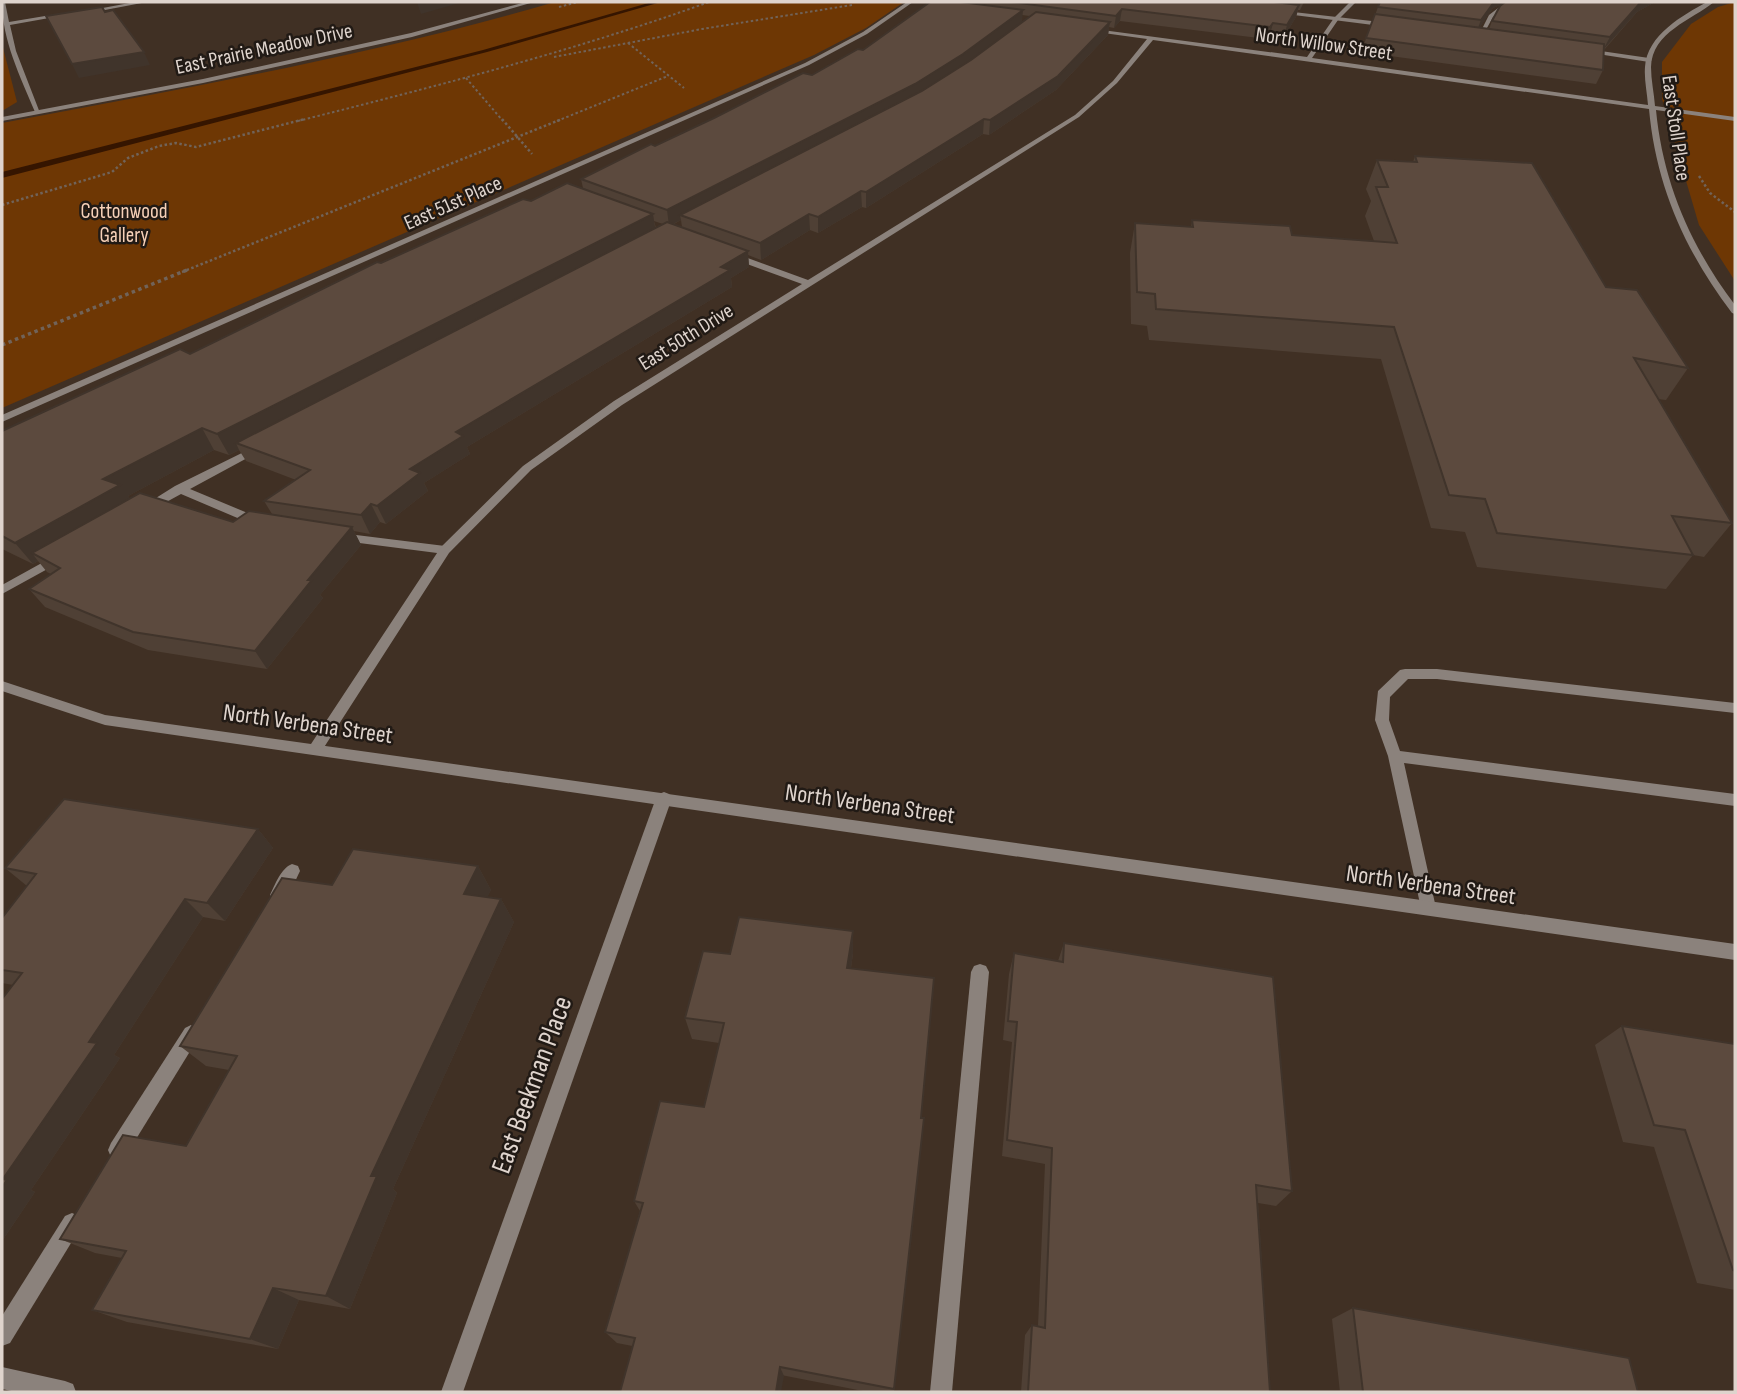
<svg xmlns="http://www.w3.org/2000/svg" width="1737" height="1394" font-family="'Sofia Sans Condensed',sans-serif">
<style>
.green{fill:#6e3704}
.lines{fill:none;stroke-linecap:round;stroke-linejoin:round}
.stream{fill:#351500;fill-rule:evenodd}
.path-far2{stroke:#716359;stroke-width:2;stroke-dasharray:2.5 2.5;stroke-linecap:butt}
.path-far1{stroke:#716359;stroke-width:2.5;stroke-dasharray:2.5 2.5;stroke-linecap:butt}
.path{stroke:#716359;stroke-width:3.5;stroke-dasharray:3.5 3.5;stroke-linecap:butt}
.service{fill:#8b827c;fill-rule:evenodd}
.minor{fill:#8b827c;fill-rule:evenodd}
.tertiary{fill:#8b827c;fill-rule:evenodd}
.wall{fill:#4f4035;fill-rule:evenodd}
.shaded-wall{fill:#40342b}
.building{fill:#5c4a3e;stroke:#40342b;stroke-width:2}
.labels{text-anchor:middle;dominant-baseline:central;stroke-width:5;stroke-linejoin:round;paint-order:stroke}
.far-street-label{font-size:21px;fill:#dfd4cd;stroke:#211a15}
.far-park-label{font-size:21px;fill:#f7d1b8;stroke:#211a15}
.street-label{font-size:24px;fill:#dfd4cd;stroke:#211a15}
.near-street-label{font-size:28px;fill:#dfd4cd;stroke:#211a15}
</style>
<rect width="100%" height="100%" fill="#403024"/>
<!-- green -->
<g class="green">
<path d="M 555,2 L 904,2 L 866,28 L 814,55 L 2,408 L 2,123 C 187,88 373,55 555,2 Z"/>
<path d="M 1735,2 L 1735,281 L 1699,225 L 1662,99 L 1662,62 L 1691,24 L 1718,7 Z"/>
<path d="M 2,44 L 17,102 L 2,111 Z"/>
</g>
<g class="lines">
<!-- stream -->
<path class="stream" d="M 652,2 L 661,2 L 487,52 L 2,178 L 2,172 L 483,50 Z"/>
<!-- path-far2 -->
<g class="path-far2">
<path d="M 559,7 L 578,2"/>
<path d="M 628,43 L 684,88"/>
<path d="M 554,57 L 702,29 L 852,5"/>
<path d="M 466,78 L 503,121"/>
<path d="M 298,121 C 437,86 574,51 709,2"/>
<path d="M 557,121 L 668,76"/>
</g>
<!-- path-far1 -->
<g class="path-far1">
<path d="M 502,119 L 532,154"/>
<path d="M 1699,176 L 1710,193 L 1735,212"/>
<path d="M 2,205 L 112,172 L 128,158 L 159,146 L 176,143 L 196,147 L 305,119"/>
<path d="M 182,272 L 562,119"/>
</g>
<!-- path -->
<path class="path" d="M 2,345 L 187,270"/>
<!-- service -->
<g class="service">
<path d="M 1506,2 L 1512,2 L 1493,17 L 1482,37 L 1478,37 L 1489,15 Z"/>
<path d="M 1276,10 L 1389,23 L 1392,25 L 1389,27 L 1278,13 Z"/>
<path d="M 1587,49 L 1649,58 L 1652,60 L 1649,62 L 1585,52 Z"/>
<path d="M 258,445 L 262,446 L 262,450 L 190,489 L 262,519 L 262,525 L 254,525 L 181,494 L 150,511 L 142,511 L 140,508 L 175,486 Z"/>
<path d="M 340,533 L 445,546 L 451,550 L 445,554 L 336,540 L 334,537 Z"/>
<path d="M 58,554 L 62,555 L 64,558 L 62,561 L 2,594 L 2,585 Z"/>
<path d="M 1405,669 L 1437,669 L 1735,703 L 1735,713 L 1437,679 L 1408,679 L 1390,697 L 1389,720 L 1400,751 L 1735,794 L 1735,806 L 1404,763 L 1436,908 L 1434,913 L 1428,915 L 1422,913 L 1388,756 L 1375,720 L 1378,691 L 1400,670 Z"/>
<path d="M 292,864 L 298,866 L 300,871 C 295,881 289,898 278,902 L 272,900 L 270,895 C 275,885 281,868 292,864 Z"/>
<path d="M 980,964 L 986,966 L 989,972 L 952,1392 L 930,1392 L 971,972 L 974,966 Z"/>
<path d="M 191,1025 L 197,1028 L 200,1034 L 197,1040 L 125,1157 L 118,1160 L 111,1157 L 108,1150 L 111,1143 L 185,1028 Z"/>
<path d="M 72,1213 L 79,1216 L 82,1223 L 79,1230 L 10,1343 L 2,1346 L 2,1316 L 65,1216 Z"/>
<path d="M 2,1367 L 65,1381 L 73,1384 L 76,1392 L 16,1392 L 2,1389 Z"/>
</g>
<!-- minor -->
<g class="minor">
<path d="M 2,2 L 5,2 L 9,22 L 63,13 L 66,15 L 10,25 L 16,51 L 40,113 L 35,112 C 20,76 2,40 2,2 Z"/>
<path d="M 135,2 L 147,2 L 84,14 L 81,12 Z"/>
<path d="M 907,2 L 913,2 L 867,34 L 809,65 L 2,422 L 2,415 L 805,63 L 863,32 Z"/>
<path d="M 1350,2 L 1356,2 L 1338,20 L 1312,58 L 1648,105 C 1647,92 1644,79 1645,67 C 1647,35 1683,15 1707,2 L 1714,2 C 1692,20 1652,32 1651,67 C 1651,80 1654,93 1655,106 L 1735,117 L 1735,121 L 1656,110 C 1663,183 1691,247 1735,305 L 1735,314 L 1732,313 C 1685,251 1656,186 1649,109 L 1153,40 L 1117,83 L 1079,117 L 622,405 L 531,470 L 449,553 L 321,752 L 311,752 L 309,748 L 311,744 L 441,547 L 523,466 L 614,401 L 802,284 L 728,257 L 728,253 L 734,253 L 808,280 L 1075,115 L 1113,81 L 1147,39 L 1089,31 L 1087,28 L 1307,57 L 1334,18 Z"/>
<path d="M 664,792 L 669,794 L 672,798 L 463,1392 L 441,1392 L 656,798 L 659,794 Z"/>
</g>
<!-- tertiary -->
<g class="tertiary">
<path d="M 526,2 L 534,2 L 412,37 L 203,83 L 2,121 L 2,117 L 203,79 L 411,33 Z"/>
<path d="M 2,681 L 105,715 L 1735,944 L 1735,960 L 105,725 L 2,691 Z"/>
</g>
</g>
<!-- wall -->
<g class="wall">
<path d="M 930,2 L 1304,2 L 1300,10 L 1298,10 L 1296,17 L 1284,37 L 1270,35 L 1267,39 L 1120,21 L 1114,28 L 1109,27 L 1108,35 L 1056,90 L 989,135 L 983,134 L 866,208 L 862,207 L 818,233 L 810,230 L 761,260 L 748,255 L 749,267 L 731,278 L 732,287 L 467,447 L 470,454 L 424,483 L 428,491 L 386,524 L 380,522 L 370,534 L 354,531 L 361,545 L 320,595 L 323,598 L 267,669 L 148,650 L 45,607 L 29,589 L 51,574 L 47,572 L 38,561 L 33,564 L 2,549 L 2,431 L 190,354 L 381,263 L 531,201 L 583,188 L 581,179 L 812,75 L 863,50 ZM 1022,15 L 1030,16 L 1022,22 ZM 681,220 L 682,227 L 674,224 ZM 654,221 L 663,224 L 656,228 ZM 214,450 L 229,455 L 239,450 L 246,461 L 296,480 L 264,501 L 272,514 L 233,522 L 130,499 L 128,496 Z"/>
<path d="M 1380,2 L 1655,2 L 1637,12 L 1604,50 L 1603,70 L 1596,84 L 1361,52 ZM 1504,3 L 1492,21 L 1489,29 L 1479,28 L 1493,8 Z"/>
<path d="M 1415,156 L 1606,287 L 1688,368 L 1666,400 L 1658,399 L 1732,523 L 1704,557 L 1693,555 L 1666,589 L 1477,567 L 1465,532 L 1431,528 L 1381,359 L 1149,340 L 1147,326 L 1131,324 L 1130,253 L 1135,223 L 1191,227 L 1192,220 L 1292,235 L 1374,241 L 1365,216 L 1371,201 L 1366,189 L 1377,160 L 1413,162 Z"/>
<path d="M 258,829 L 273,848 L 225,921 L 203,917 L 114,1055 L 120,1058 L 31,1190 L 35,1192 L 2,1241 L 13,985 L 2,983 L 2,918 L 27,886 L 5,868 Z"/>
<path d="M 478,866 L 491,890 L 487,897 L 501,899 L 514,922 L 393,1189 L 397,1193 L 350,1309 L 299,1300 L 278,1349 L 127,1322 L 92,1310 L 122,1258 L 95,1253 L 60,1239 L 186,1146 L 229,1070 L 206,1066 L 180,1046 L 332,885 Z"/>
<path d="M 1064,943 L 1292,1191 L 1276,1206 L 1258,1203 L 1270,1392 L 1021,1392 L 1025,1335 L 1032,1325 L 1038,1326 L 1045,1164 L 1002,1156 L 1012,1042 L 1003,1040 L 1009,974 L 1014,953 L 1058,961 Z"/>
<path d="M 853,953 L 851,968 L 921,1118 L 924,1118 L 894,1392 L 868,1392 L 617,1343 L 605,1332 L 640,1211 L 634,1201 L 704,1107 L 719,1043 L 692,1039 L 685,1018 L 730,954 Z"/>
<path d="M 1622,1026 L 1735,1044 L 1735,1290 L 1697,1283 L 1654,1147 L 1623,1142 L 1595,1045 Z"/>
<path d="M 1353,1308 L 1638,1392 L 1340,1392 L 1332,1319 Z"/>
</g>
<!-- shaded-wall -->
<g class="shaded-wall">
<path d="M 417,2 L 463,2 L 421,14 Z"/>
<path d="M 1494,2 L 1506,2 L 1493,8 L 1476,33 L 1481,20 Z"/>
<path d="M 1641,2 L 1655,2 L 1637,12 L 1603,50 L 1610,37 Z"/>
<path d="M 1299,5 L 1296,17 L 1284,37 L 1287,25 Z"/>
<path d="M 1122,9 L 1120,21 L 1114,28 L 1116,16 Z"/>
<path d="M 1023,10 L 1022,23 L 962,68 L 915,99 L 680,215 L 681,220 L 669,226 L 667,210 Z"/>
<path d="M 1110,22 L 1108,35 L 1056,90 L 989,135 L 990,120 Z"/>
<path d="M 1273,23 L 1270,35 L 1267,39 L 1270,27 Z"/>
<path d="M 144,52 L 150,65 L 79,78 L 72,64 Z"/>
<path d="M 984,119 L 983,134 L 866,208 L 866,192 Z"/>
<path d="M 861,191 L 862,207 L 818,233 L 818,217 Z"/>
<path d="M 653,214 L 656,233 L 236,443 L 239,450 L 229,455 L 217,434 Z"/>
<path d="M 809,214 L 810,230 L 761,260 L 760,243 Z"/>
<path d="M 748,251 L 749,267 L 731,278 L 732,287 L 467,447 L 470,454 L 424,483 L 428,491 L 386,524 L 377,506 L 410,469 L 456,432 Z"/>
<path d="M 202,428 L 214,450 L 128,496 L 135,506 L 32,553 L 38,561 L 33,564 L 15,543 L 103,479 Z"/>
<path d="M 371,504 L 380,522 L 370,534 L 361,515 Z"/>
<path d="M 352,527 L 361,545 L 320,595 L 323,598 L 267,669 L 255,651 L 308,580 Z"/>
<path d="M 258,829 L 273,848 L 225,921 L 207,903 Z"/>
<path d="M 478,866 L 491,890 L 478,917 L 464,894 Z"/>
<path d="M 185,899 L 203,917 L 114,1055 L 120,1058 L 31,1190 L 35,1192 L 2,1241 L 2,1187 L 3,1179 L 89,1042 Z"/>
<path d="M 501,899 L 514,922 L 393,1189 L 397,1193 L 350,1309 L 326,1296 L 371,1176 Z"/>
<path d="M 853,931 L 853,953 L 848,989 L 847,968 Z"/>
<path d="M 273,1288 L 299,1300 L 278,1349 L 250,1339 Z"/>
<path d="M 780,1367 L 784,1376 L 781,1392 L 776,1392 Z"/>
</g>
<!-- building -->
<g class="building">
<path d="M 930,2 L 961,2 L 1023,10 L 963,54 L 915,84 L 667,210 L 581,179 L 651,144 L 655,146 L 714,118 L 803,73 L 812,75 L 858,49 L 863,50 Z"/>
<path d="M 1012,2 L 1274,2 L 1299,5 L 1287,25 L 1273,23 L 1270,27 L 1122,9 L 1116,16 Z"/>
<path d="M 1380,2 L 1494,2 L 1481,20 L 1378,7 Z"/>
<path d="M 1505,2 L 1641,2 L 1610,37 L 1492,21 L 1500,6 Z"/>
<path d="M 102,7 L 105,12 L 113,10 L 144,52 L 72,64 L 46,16 Z"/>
<path d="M 1036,12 L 1110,22 L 1058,76 L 990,120 L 984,119 L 866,192 L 861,191 L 818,217 L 809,214 L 760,243 L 680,215 L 922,91 L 971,60 Z"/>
<path d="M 1375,14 L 1604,44 L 1603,70 L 1366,38 Z"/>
<path d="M 1415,156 L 1532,163 L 1606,287 L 1637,290 L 1688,368 L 1634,358 L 1732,523 L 1672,516 L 1693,555 L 1497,533 L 1485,499 L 1449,495 L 1394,327 L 1156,309 L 1155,294 L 1137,292 L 1135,223 L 1193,227 L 1192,220 L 1290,226 L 1292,235 L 1397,243 L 1376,187 L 1388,187 L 1377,160 L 1417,162 Z"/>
<path d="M 567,183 L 653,214 L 217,434 L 202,428 L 103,479 L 120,485 L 15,543 L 2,536 L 2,431 L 180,349 L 190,354 L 377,262 L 381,263 L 523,199 L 531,201 Z"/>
<path d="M 667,222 L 748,251 L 721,267 L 730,270 L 456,432 L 463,436 L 410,469 L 420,473 L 377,506 L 371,504 L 361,515 L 264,501 L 310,470 L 236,443 Z"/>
<path d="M 140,493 L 233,522 L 249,511 L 352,527 L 308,580 L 312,580 L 255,651 L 133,632 L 29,589 L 60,568 L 32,553 Z"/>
<path d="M 64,799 L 258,829 L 207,903 L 185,899 L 89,1042 L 97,1043 L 3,1179 L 7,1180 L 2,1187 L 2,999 L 22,973 L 2,970 L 2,918 L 36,874 L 5,868 Z"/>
<path d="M 353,849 L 478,866 L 464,894 L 501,899 L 371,1176 L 377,1176 L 326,1296 L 273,1288 L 250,1339 L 92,1310 L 126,1251 L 60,1239 L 123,1135 L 186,1146 L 237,1056 L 180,1046 L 282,878 L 332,885 Z"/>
<path d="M 739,917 L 853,931 L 847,968 L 934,978 L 921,1118 L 924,1118 L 894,1389 L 780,1367 L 776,1392 L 620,1392 L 635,1338 L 605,1332 L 643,1203 L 634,1201 L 660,1101 L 704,1107 L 724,1023 L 685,1018 L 703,951 L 730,954 Z"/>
<path d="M 1064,943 L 1273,977 L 1292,1191 L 1256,1185 L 1270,1392 L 1028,1392 L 1032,1325 L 1045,1328 L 1052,1148 L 1007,1140 L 1017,1022 L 1008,1021 L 1014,953 L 1063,962 Z"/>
<path d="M 1622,1026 L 1735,1044 L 1735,1271 L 1733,1270 L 1685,1130 L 1654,1125 Z"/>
<path d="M 1353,1308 L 1629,1358 L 1638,1392 L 1363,1392 Z"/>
</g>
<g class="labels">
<!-- far-street labels -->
<g class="far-street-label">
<text transform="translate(1324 44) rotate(8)">North Willow Street</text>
<text transform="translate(264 49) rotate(-12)">East Prairie Meadow Drive</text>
<text transform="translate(1676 128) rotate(82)">East Stoll Place</text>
<text transform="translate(453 203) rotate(-24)">East 51st Place</text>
<text transform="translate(686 337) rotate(-32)">East 50th Drive</text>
</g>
<!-- far-park labels -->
<g class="far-park-label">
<text x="124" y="211">Cottonwood<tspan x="124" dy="24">Gallery</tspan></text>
</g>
<!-- street labels -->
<g class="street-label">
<text transform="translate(308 724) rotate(8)">North Verbena Street</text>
<text transform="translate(870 804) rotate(8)">North Verbena Street</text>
<text transform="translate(1431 885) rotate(8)">North Verbena Street</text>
</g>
<!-- near-street labels -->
<g class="near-street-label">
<text transform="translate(532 1085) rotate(-70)">East Beekman Place</text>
</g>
</g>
<!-- border -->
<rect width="1737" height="1394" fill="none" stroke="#dfd4cd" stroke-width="7"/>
</svg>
